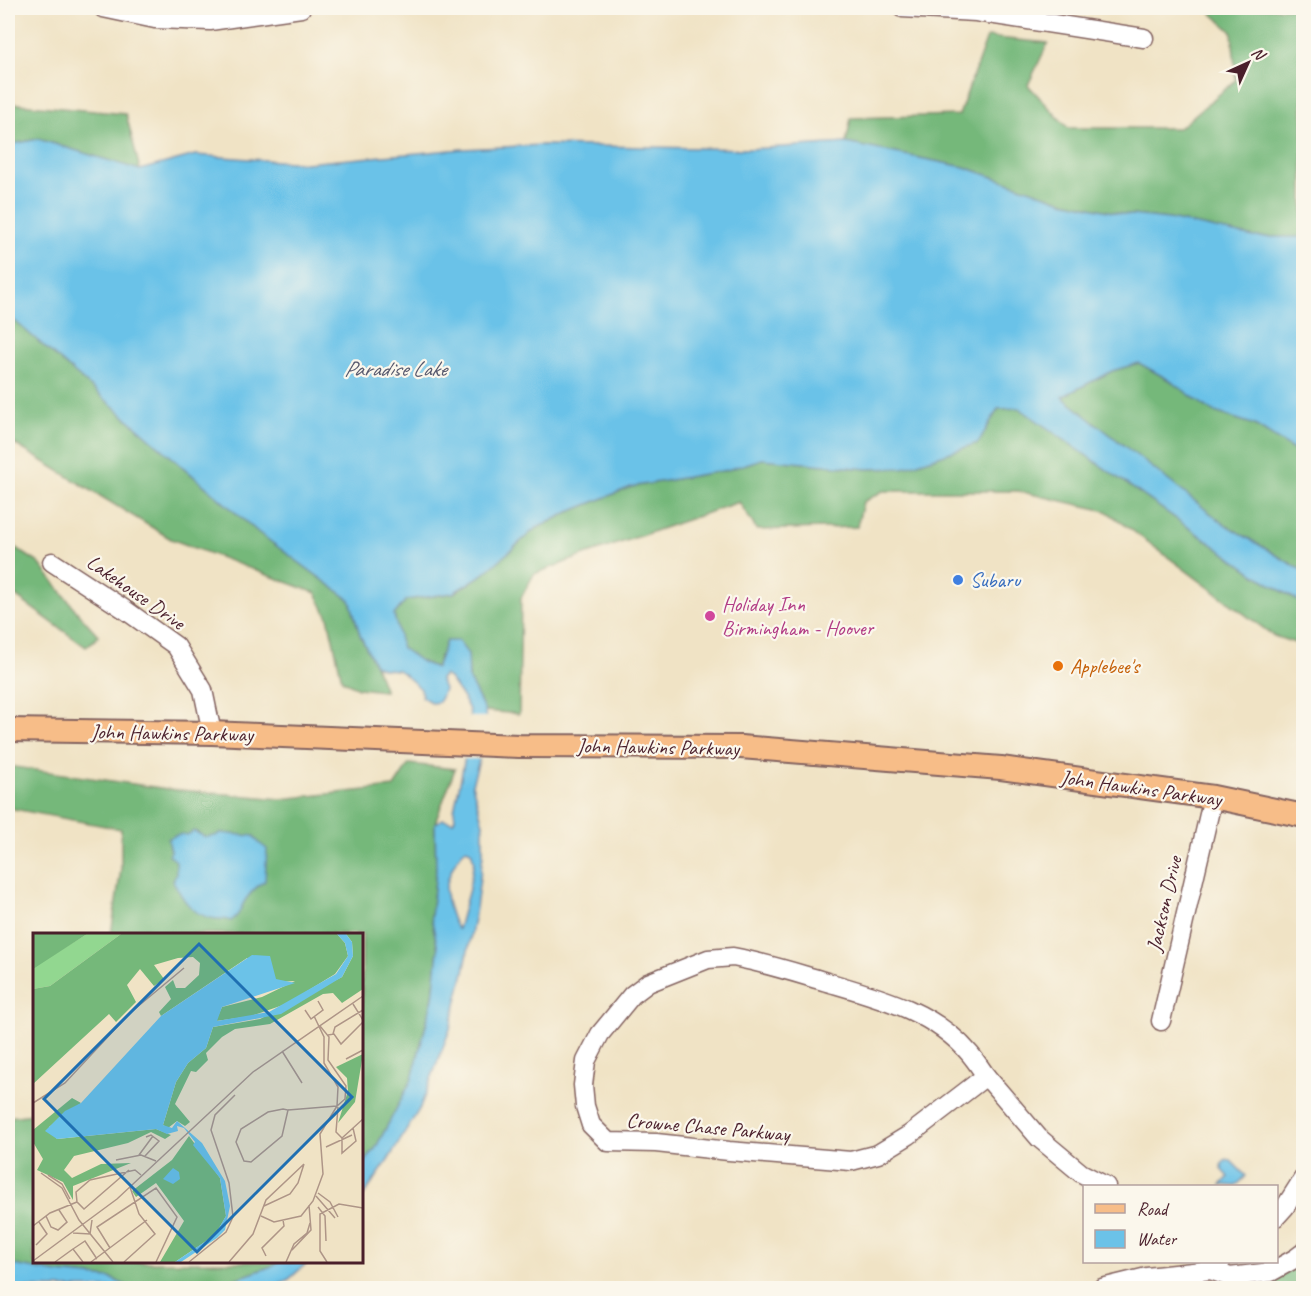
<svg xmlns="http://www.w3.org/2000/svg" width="1311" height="1296" font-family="Caveat,sans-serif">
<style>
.forest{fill:#75b87a;stroke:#606c52;stroke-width:1.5}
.water{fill:#6bc2e8;stroke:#5a708a;stroke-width:1.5;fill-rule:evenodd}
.pier{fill:#f0e3c5}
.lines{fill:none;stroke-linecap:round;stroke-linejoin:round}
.minor-casing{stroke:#846461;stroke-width:21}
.major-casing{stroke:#846461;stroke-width:26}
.minor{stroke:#fff;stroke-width:18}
.major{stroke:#f7bd88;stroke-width:22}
.shop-dot{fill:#3f7fe0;stroke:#fbf7ec;stroke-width:2}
.hotel-dot{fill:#d1479c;stroke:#fbf7ec;stroke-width:2}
.food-dot{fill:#e8710a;stroke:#fbf7ec;stroke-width:2}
.labels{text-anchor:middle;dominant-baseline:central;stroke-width:4.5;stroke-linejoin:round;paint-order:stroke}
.shop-label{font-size:21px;fill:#366cbe;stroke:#fbf7ec;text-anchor:start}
.street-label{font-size:21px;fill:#4a1f2b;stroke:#fbf7ec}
.hotel-label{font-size:21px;fill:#b23c85;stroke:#fbf7ec;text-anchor:start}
.food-label{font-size:21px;fill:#c56008;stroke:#fbf7ec;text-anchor:start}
.water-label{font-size:22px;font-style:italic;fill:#56586d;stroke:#fbf7ec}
.inset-road{fill:none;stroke:#ae9587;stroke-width:1.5}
.view{fill:#1f6fb2;fill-opacity:0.15;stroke:#1f6fb2;stroke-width:3}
.inset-edge{fill:none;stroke:#4a1f2b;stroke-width:3}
</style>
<rect width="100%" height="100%" fill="#fbf7ec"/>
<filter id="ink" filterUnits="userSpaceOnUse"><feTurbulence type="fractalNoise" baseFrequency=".0167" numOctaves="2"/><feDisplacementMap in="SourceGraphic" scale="12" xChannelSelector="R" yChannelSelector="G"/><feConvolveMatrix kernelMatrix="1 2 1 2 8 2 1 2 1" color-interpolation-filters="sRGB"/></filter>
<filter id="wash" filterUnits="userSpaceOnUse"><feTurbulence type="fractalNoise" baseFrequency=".008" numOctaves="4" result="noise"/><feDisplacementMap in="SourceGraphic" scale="24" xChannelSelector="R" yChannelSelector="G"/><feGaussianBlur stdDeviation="1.35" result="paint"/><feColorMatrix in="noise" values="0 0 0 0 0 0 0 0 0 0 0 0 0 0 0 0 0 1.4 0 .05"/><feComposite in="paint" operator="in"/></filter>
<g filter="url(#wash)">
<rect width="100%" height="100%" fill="#f0e3c5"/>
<!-- forest -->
<g class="forest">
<path d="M 1206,8 L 1303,8 L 1303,237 L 1254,237 L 1169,219 L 1122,214 L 1063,201 L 964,167 L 846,143 L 851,118 L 959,115 L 987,37 L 1048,43 L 1028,85 L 1068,128 L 1179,128 L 1236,80 L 1232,32 Z"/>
<path d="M 8,103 L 126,114 L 140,170 L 38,139 L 8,145 Z"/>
<path d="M 8,315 L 259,533 L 350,600 L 360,635 L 375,665 L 385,691 L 358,688 L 342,680 L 328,617 L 316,593 L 171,539 L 8,440 Z"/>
<path d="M 1139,363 L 1169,380 L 1212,411 L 1255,425 L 1303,456 L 1303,571 L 1224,524 L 1062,397 L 1112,371 Z"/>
<path d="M 1019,408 L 1256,575 L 1303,604 L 1304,646 L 1274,636 L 1106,511 L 1018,491 L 883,491 L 863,502 L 857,527 L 757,530 L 739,502 L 585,555 L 534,574 L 521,598 L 519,714 L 485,711 L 469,679 L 468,654 L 439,657 L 437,668 L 422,662 L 401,648 L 394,615 L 406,600 L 454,593 L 485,573 L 535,529 L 569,512 L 631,487 L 727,470 L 762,459 L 867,469 L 903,468 L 978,443 L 998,409 Z"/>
<path d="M 8,543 L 39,563 L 78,613 L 99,636 L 86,647 L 14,595 L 8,592 Z"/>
<path d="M 409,764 L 455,769 L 435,823 L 436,871 L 431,917 L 438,949 L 433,997 L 412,1079 L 375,1149 L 362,1166 L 362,934 L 111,934 L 121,869 L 121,829 L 8,808 L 8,766 L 168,789 L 281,799 L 394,787 Z"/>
<path d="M 34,1114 L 34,1262 L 279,1262 L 275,1265 L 213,1287 L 202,1288 L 132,1288 L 110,1278 L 58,1273 L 8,1264 L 8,1117 Z"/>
<path d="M 1303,1257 L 1303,1288 L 1247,1288 Z"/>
</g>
<!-- water -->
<g class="water">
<path d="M 38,139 L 140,170 L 195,155 L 305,163 L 463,149 L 543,145 L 750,149 L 846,143 L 964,167 L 1063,201 L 1122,214 L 1169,219 L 1254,237 L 1303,237 L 1303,456 L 1255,425 L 1212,411 L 1169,380 L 1139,363 L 1112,371 L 1062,397 L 1224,524 L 1303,571 L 1303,604 L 1256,575 L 1019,408 L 998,409 L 978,443 L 903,468 L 867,469 L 762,459 L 727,470 L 631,487 L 569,512 L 535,529 L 485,573 L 453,593 L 406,600 L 394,615 L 402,648 L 422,662 L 436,668 L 446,641 L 458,641 L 468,654 L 469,679 L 485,711 L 487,734 L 472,784 L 483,824 L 483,855 L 476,908 L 464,972 L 450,1029 L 420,1108 L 387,1162 L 362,1198 L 362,1166 L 375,1149 L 412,1079 L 433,998 L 438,949 L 431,917 L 436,871 L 435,823 L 443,819 L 453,822 L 455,818 L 454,810 C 458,791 474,725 469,710 C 465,699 456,688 449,678 L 444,675 L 440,679 L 444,689 L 439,702 L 432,703 L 422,697 L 421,689 L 404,674 L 398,670 L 384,669 L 375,665 L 360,635 L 350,600 L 259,533 L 8,315 L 8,145 ZM 466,849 L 471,851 L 474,861 L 469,889 L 458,929 C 452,923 445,897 446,888 C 448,876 456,856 466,849 Z"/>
<path d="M 194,831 L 205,837 L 215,836 L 221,833 L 254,836 L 259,843 L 267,849 L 265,881 C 257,886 252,891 246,899 C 239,909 242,913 231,921 C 224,918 218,920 211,918 C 191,914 182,898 173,881 L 176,874 L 176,861 L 169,855 L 171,851 L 168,839 C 173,836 181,833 187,835 Z"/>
<path d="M 1226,1160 L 1228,1161 L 1230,1160 L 1246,1176 L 1236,1186 L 1221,1185 L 1229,1177 L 1221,1168 L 1223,1167 L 1221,1165 Z"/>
<path d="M 279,1262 L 308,1262 L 289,1279 L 270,1288 L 203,1288 L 213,1287 L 275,1265 Z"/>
<path d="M 8,1264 L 58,1273 L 110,1278 L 132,1288 L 8,1288 Z"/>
</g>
<!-- pier -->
<path class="pier" d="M 467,717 L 488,717 L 490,734 L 481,759 L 461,759 Z"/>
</g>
<g filter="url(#ink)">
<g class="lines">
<defs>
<g id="minor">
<path d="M 103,8 L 155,19 L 210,21 L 301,8"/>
<path d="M 902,8 L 976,12 L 1144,38"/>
<path d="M 52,562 L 124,609 L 176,646 L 203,690 L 212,733"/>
<path d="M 733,957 C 765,963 796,973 827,982 C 878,997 934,1011 970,1054 C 976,1061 981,1069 986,1076 L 909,1135 L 878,1154 L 851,1161 L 729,1151 L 656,1143 L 608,1142 L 591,1125 L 585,1106 L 583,1085 L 586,1061 L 600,1034 L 632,995 L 648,983 L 708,959 Z"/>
<path d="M 1161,1021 L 1213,797"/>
<path d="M 986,1076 L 1039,1138 L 1081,1173 L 1106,1186"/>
<path d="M 1276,1217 L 1285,1207 L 1304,1177"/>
<path d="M 1221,1262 L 1211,1270 L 1230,1277 L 1271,1272 L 1296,1258 L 1304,1252"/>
<path d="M 1102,1288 L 1147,1277 L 1211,1270"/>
</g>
<path id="major" d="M 8,730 L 212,733 L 519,746 L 741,747 L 1001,768 L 1213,797 L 1304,816"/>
</defs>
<!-- minor casing -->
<use href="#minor" class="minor-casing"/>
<!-- major casing -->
<use href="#major" class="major-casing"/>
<!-- minor -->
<use href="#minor" class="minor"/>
<!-- major -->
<use href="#major" class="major"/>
</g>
</g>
<!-- markers -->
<circle class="shop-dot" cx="958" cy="580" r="6"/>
<circle class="hotel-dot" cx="710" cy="616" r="6"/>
<circle class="food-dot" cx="1058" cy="666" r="6"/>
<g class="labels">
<!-- shop labels -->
<g class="shop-label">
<text x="970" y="580">Subaru</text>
</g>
<!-- street labels -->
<g class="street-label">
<text transform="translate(136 592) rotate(35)">Lakehouse Drive</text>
<text transform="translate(172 733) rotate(1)">John Hawkins Parkway</text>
<text transform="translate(658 747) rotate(1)">John Hawkins Parkway</text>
<text transform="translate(1141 788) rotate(8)">John Hawkins Parkway</text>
<text transform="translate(1164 904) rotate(-77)">Jackson Drive</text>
<text transform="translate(708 1127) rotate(5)">Crowne Chase Parkway</text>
</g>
<!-- hotel labels -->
<g class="hotel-label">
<text x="722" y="604">Holiday Inn<tspan x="722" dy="24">Birmingham - Hoover</tspan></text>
</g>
<!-- food labels -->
<g class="food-label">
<text x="1070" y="666">Applebee's</text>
</g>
<!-- water labels -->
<g class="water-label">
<text x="395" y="369">Paradise Lake</text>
</g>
</g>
<!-- overview -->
<g transform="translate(33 933)">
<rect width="330" height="330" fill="#f0e3c5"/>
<path d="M 54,1 L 88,1 L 17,53 L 0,56 L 1,34 Z" fill="#92d790"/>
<path d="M 0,1 L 54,1 L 0,36 ZM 88,1 L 304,1 L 312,10 L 315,23 L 302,41 L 253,71 L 218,83 L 183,88 L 189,74 L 229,64 L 262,48 L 246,49 L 214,25 L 128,83 L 126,79 L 138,66 L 132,54 L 140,47 L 143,55 L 152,55 L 166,42 L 167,30 L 160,24 L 145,25 L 121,32 L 131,46 L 121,53 L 107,36 L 94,52 L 103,69 L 83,89 L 76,81 L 0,151 L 0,56 L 17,53 ZM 313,1 L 330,1 L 330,56 L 309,70 L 300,60 L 290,61 L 237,91 L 202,96 L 189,104 L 173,120 L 175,127 L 163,139 L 158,138 L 142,171 L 157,189 L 152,193 L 144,188 L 135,195 L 130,192 L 143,149 L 155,130 L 173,115 L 180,94 L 227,86 L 309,44 L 320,23 L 319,9 ZM 330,121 L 322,169 L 305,190 L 315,158 L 314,145 L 303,134 ZM 39,165 L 48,170 L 16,194 L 24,206 L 123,196 L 138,202 L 132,206 L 118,199 L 95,210 L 41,223 L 31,237 L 39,245 L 68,231 L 98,230 L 40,253 L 40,267 L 30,249 L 4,237 L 10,226 L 0,209 L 0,197 ZM 156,203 L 187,245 L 193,283 L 182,302 L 142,329 L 127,329 L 151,288 L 123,250 L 103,264 L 99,258 L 139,227 Z" fill="#75b87a"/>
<path d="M 304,1 L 313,1 L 319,9 L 320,23 L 309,44 L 248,81 L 180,94 L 173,115 L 155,130 L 143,149 L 130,192 L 139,195 L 144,188 L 169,210 L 192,248 L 197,273 L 192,297 L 184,305 L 148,329 L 142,329 L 182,302 L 193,283 L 187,245 L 160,212 L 162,209 L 151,195 L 144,193 L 145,198 L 134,201 L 123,196 L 24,206 L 12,198 L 32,178 L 48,170 L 128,83 L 219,22 L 237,23 L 243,46 L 262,50 L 189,74 L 184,88 L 236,79 L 303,41 L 315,23 L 312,10 ZM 140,235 L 146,239 L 147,246 L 140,251 L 130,246 Z" fill="#6bc2e8"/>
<path class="inset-road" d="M 320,71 L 330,87M 272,77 L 278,86 L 290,77 L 285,68M 281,83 L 291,104 L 291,130 L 305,154 L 304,173 L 312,166 L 313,153 L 295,127 L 296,104 L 287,93M 300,101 L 302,94 L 330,77M 295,102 L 301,101 L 308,111 L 330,89M 249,118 L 269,150M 313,126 L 330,117M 0,170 L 32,150 L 97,80 L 151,35M 305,174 L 303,199 L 309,205M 250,176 L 255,177 L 249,203 L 218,229 L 211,228 L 203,209 L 208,196 L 235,179 ZM 255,177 L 304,173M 309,205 L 309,220 L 323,208 L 320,195M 309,205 L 330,186M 293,214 L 319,202M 106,222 L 120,203M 112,223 L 126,208 L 118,202 L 113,204M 83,227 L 108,222 L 123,228M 8,240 L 29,255 L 46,287 L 80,329M 15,242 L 29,251 L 37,266M 285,260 L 297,269 L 305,284M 283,263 L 302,285M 44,269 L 43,259 L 57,247 L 102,237 L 108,242M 231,273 L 257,261 L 265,250 L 271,231M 285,274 L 292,283 L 293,308M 13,283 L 18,294 L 25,297 L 34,289 L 26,277M 228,283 L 241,289 L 268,283 L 280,268 L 290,241 L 287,201 L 304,173M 0,293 L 17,280 L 44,269 L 51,276 L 96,237M 40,300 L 57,301 L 59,287M 3,312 L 14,301 L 6,289M 77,315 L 64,294 L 123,255 L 144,284 L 123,329M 40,316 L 52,308 L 64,326M 259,317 L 278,297 L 276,272M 233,323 L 229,315 L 251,293 L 250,287M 0,328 L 84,266 L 220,139 L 330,63M 22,329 L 40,316 L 50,329M 58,329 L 114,287M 91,329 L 122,301 L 106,281 L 97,254M 156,329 L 193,299 L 200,284 L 196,250 L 178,197 L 182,182 L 202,162M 196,329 L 220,301 L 233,267 L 271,231M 253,329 L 261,311 L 274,300 L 277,290M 294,329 L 287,318 L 287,281 L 306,271 L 330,275"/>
<path class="view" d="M 166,11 L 319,164 L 164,319 L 11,166 Z"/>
<rect width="330" height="330" class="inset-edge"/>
</g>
<!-- margin -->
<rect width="1311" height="1296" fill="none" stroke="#fbf7ec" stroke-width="30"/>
<!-- legend -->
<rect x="1083" y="1185" width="195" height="78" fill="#fbf7ec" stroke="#b4a19f" stroke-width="1.5"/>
<rect x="1095" y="1204" width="30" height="9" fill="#f7bd88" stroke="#b4a19f" stroke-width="1.5"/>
<text x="1137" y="1215" font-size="18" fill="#4a1f2b">Road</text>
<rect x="1095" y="1230" width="30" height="18" fill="#6bc2e8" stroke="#b4a19f" stroke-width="1.5"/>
<text x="1137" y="1245" font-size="18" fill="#4a1f2b">Water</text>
<!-- north arrow -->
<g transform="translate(1248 63) rotate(45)" stroke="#fbf7ec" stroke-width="4.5" paint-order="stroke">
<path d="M0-4.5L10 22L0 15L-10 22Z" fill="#4a1f2b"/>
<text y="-9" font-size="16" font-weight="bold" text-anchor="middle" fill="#4a1f2b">N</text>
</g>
</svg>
